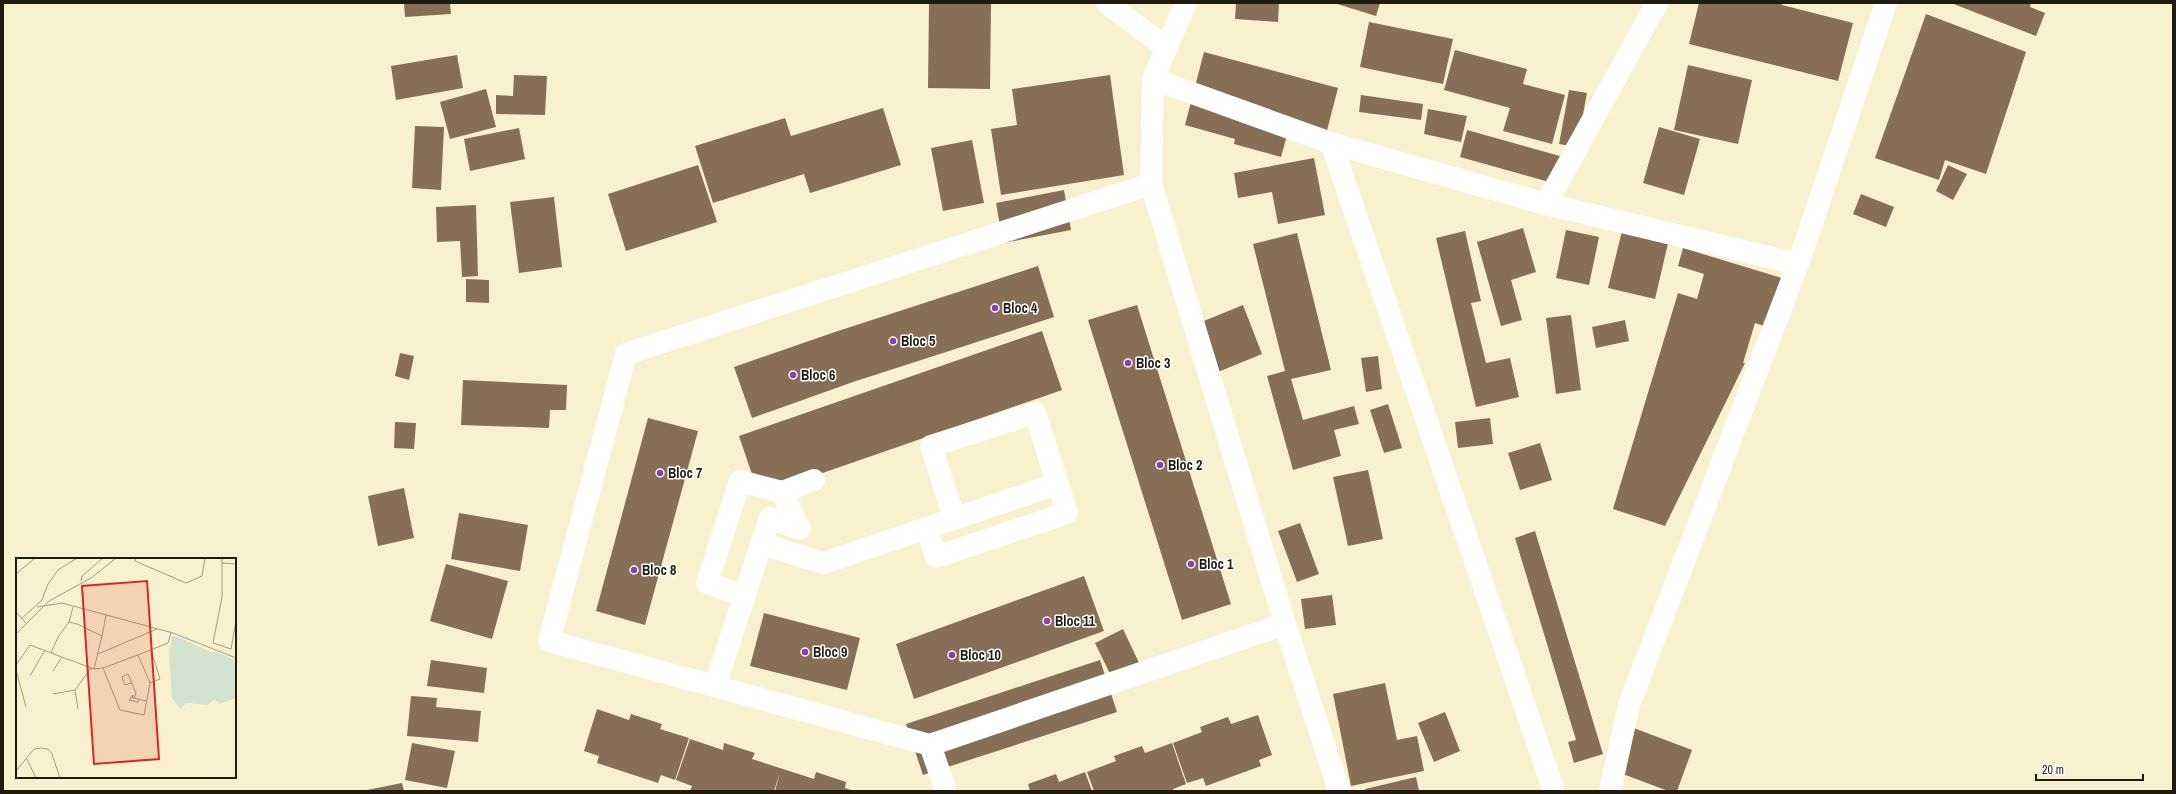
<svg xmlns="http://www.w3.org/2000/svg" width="2176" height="794" font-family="'Archivo Narrow',sans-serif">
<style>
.building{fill:#876e56}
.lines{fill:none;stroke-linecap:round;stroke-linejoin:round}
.minor{stroke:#fff;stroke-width:22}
.poi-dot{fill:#8b3fb0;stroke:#fff;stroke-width:1.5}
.labels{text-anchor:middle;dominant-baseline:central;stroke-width:3;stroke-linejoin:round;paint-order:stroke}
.poi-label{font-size:14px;font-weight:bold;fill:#1f1c0f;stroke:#fff;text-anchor:start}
.inset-road{fill:none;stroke:#a29c81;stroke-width:1}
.view{fill:#d62828;fill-opacity:0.15;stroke:#d62828;stroke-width:2}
.inset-edge{fill:none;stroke:#1f1c0f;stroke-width:2}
</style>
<rect width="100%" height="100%" fill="#f9f1cd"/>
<!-- building -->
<g class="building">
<path d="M 404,3 L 450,3 L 451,14 L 405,17 Z"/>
<path d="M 929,3 L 991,3 L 990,89 L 928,88 Z"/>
<path d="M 1236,3 L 1279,3 L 1278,22 L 1235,19 Z"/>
<path d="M 1334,3 L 1380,3 L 1376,16 Z"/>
<path d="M 1699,3 L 1782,3 L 1782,5 L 1853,23 L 1838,81 L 1689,44 Z"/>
<path d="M 1951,3 L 2031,3 L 2030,7 L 2045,13 L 2036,36 Z"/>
<path d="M 1926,14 L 2026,52 L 1986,174 L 1945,160 L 1939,180 L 1875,158 Z"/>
<path d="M 1369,22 L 1453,39 L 1443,84 L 1360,67 Z"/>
<path d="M 1455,50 L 1527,69 L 1523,84 L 1565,95 L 1552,144 L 1503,131 L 1510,108 L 1444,90 Z"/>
<path d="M 1204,52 L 1338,88 L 1325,138 L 1289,128 L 1281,157 L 1234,144 L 1235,139 L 1185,125 Z"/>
<path d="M 457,55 L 463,88 L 396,100 L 391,66 Z"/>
<path d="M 1688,65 L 1752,80 L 1738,144 L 1674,130 Z"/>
<path d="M 514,75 L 547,76 L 545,115 L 496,114 L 496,95 L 513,96 Z"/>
<path d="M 1110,75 L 1124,175 L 1001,195 L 991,129 L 1017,125 L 1012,89 Z"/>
<path d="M 486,89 L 496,127 L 450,139 L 440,102 Z"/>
<path d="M 1569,90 L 1587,93 L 1577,147 L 1559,144 Z"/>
<path d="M 1361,95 L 1423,104 L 1421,120 L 1359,112 Z"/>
<path d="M 883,108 L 901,165 L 810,193 L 804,174 L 713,203 L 695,146 L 785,118 L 791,136 Z"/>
<path d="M 1428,109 L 1467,116 L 1461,142 L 1424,134 Z"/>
<path d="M 415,126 L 444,127 L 441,190 L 412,188 Z"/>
<path d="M 1659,127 L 1700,139 L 1684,195 L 1643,183 Z"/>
<path d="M 519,128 L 525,159 L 470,171 L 464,139 Z"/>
<path d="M 1467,130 L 1567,158 L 1560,185 L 1460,157 Z"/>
<path d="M 972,140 L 984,203 L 943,211 L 931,148 Z"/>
<path d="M 1314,158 L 1325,215 L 1278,224 L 1272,192 L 1238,198 L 1234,173 Z"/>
<path d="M 698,165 L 717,222 L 626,251 L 608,194 Z"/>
<path d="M 1948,165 L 1967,174 L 1953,200 L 1936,191 Z"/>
<path d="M 1064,190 L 1071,230 L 1003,243 L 996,203 Z"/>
<path d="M 1861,194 L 1894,207 L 1886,227 L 1853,214 Z"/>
<path d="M 554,197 L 562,267 L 519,273 L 510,202 Z"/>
<path d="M 476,205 L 478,276 L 462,277 L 460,241 L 437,242 L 436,207 Z"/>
<path d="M 1623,227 L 1669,239 L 1655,299 L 1608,288 Z"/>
<path d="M 1523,228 L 1536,272 L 1511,280 L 1522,320 L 1501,326 L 1477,242 Z"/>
<path d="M 1566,230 L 1599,237 L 1589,285 L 1556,278 Z"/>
<path d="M 1465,231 L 1481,301 L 1471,303 L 1486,363 L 1510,358 L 1519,397 L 1476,407 L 1436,238 Z"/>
<path d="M 1297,233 L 1331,370 L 1291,379 L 1303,420 L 1354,406 L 1359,424 L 1334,430 L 1341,456 L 1293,470 L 1267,376 L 1285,371 L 1253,244 Z"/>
<path d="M 1683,248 L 1782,278 L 1767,327 L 1755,323 L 1743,363 L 1745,363 L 1665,526 L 1613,509 L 1678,293 L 1697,299 L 1704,274 L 1678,266 Z"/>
<path d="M 1038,266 L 1054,317 L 853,382 L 752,418 L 734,367 L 835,332 Z"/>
<path d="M 466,279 L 489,280 L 489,303 L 466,302 Z"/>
<path d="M 1137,305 L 1231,604 L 1182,620 L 1088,320 Z"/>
<path d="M 1243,305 L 1262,354 L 1218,372 L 1199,323 Z"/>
<path d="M 1571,315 L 1581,390 L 1556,394 L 1546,318 Z"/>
<path d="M 1625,320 L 1629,341 L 1596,348 L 1592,327 Z"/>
<path d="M 1042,331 L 1062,390 L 759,495 L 739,436 Z"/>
<path d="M 400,353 L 414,356 L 409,380 L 395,376 Z"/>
<path d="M 1378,356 L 1382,389 L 1366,392 L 1361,358 Z"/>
<path d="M 463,380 L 567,385 L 566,410 L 550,410 L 549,428 L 461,425 Z"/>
<path d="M 1388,404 L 1402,448 L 1384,453 L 1370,410 Z"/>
<path d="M 648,418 L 698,431 L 645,625 L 596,611 Z"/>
<path d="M 1490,418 L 1493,444 L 1458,448 L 1455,422 Z"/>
<path d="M 395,422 L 416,423 L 414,449 L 394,448 Z"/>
<path d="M 1540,443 L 1552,480 L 1520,490 L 1508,453 Z"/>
<path d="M 1368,470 L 1383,539 L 1348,546 L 1333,477 Z"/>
<path d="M 404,488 L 414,538 L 378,546 L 368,496 Z"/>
<path d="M 459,513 L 528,525 L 520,571 L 451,559 Z"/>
<path d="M 1300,523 L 1319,574 L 1297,582 L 1278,531 Z"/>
<path d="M 1535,531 L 1603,754 L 1574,763 L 1568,742 L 1576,740 L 1515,538 Z"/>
<path d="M 446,564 L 508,581 L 492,639 L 430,621 Z"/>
<path d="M 1084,576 L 1104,631 L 914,699 L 896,644 Z"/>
<path d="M 1332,595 L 1336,625 L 1305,629 L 1301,599 Z"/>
<path d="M 764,613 L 860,638 L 847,690 L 750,666 Z"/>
<path d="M 1123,629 L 1141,667 L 1113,680 L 1095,643 Z"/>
<path d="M 431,660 L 487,668 L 484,693 L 427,686 Z"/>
<path d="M 1100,660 L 1117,712 L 923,775 L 906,724 Z"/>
<path d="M 1385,683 L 1397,740 L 1417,736 L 1424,771 L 1351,786 L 1333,694 Z"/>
<path d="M 411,696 L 437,698 L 436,707 L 481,711 L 478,742 L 407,736 Z"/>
<path d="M 597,709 L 629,720 L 631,714 L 662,724 L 660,729 L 689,738 L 675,780 L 661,775 L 658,783 L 597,763 L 599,756 L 584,751 Z"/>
<path d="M 1445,712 L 1460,751 L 1434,762 L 1418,723 Z"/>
<path d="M 1258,715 L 1272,755 L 1259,760 L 1261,766 L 1206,786 L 1203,778 L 1187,783 L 1173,743 L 1202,732 L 1200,727 L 1228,717 L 1231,724 Z"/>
<path d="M 1631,727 L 1692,750 L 1677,791 L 1668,791 L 1615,771 Z"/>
<path d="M 690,739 L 723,750 L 724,743 L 755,753 L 752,759 L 814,779 L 816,772 L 846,782 L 845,788 L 854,791 L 775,791 L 780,772 L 774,791 L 690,791 L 692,786 L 676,780 Z"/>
<path d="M 412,743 L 455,751 L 447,788 L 405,780 Z"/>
<path d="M 1172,743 L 1186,784 L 1173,789 L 1174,791 L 1094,791 L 1087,772 L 1116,761 L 1114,756 L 1142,746 L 1145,753 Z"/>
<path d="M 1085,772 L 1092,791 L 1030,791 L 1028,784 L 1056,774 L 1059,782 Z"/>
<path d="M 1416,777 L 1419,791 L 1365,791 L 1365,789 Z"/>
<path d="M 402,783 L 404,791 L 367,791 L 367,790 Z"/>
</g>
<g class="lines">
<!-- minor -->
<g class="minor">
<path d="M 1107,3 L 1165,47"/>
<path d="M 1153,79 L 1331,143 L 1546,204 L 1657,3"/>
<path d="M 1331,143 L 1554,791"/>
<path d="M 1151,184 L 626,354 L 549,641 L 930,745 L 1285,624 L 1151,184 L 1153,79 L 1186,3"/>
<path d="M 1546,204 L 1798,264"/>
<path d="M 782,492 L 814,480"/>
<path d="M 926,528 L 936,557 L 1067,513 L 1035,413 L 931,446 L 954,518"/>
<path d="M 763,544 L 823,563 L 1057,484"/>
<path d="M 1285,624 L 1339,791"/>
<path d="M 715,686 L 770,518 L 800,529 L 782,492 L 740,481 L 707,583 L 745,596"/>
<path d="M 930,745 L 946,791"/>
<path d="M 1610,791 L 1629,705 L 1798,264 L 1886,3"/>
</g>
</g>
<!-- markers -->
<g class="poi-dot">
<circle cx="995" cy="308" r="4"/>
<circle cx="893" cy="341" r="4"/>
<circle cx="1128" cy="363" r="4"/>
<circle cx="793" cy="375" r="4"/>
<circle cx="1160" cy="465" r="4"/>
<circle cx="660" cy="473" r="4"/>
<circle cx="1191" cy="564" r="4"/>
<circle cx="634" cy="570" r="4"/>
<circle cx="1047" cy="621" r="4"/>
<circle cx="805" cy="652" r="4"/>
<circle cx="952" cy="655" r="4"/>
</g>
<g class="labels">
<!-- poi labels -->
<g class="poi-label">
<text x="1003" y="308">Bloc 4</text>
<text x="901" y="341">Bloc 5</text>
<text x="1136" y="363">Bloc 3</text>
<text x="801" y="375">Bloc 6</text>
<text x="1168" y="465">Bloc 2</text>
<text x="668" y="473">Bloc 7</text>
<text x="1199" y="564">Bloc 1</text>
<text x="642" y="570">Bloc 8</text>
<text x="1055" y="621">Bloc 11</text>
<text x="813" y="652">Bloc 9</text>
<text x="960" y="655">Bloc 10</text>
</g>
</g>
<!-- overview -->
<g transform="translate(16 558)">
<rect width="220" height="220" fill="#f9f1cd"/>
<path d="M 160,78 L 197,95 L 198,93 L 220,102 L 220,140 L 203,146 L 199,141 L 191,147 L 171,145 L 164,151 L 156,140 L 153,93 L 156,79 Z" fill="#d2e2ce"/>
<path class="inset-road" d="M 120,0 L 119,3 L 170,25 L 186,18 L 189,0M 206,0 L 206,39 L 197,85 L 215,91 L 220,63M 206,5 L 220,6M 0,16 L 19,0M 65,23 L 66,18 L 87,0M 21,49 L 46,45 L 157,75 L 220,100M 0,54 L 10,65M 5,61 L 26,42 L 32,26 L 42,12 L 61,0M 53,64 L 57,49M 0,76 L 33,43 L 75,20 L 100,0M 86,78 L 90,57M 35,95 L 42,79 L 53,64 L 61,66 L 86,78 L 78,111M 82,96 L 141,71M 122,97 L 152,85 L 155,75M 0,107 L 14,87 L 78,111 L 87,110 L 122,97 L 134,125 L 128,157 L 104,152 L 87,110M 0,112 L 10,149M 37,113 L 46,99M 112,116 L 120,135 L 118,140M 112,116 L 106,119 L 109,127 L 115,125M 14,118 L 29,92M 134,125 L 144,121 L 135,92M 59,132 L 75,110M 37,136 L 59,132 L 62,151M 123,141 L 122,144 L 113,142 L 117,137 L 116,140 L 118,140 L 130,143M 11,201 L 20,220M 0,213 L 18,191 L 25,190 L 32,191 L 36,196 L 44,220"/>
<path class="view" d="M 131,23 L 143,201 L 78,206 L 66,28 Z"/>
<rect width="220" height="220" class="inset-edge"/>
</g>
<!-- border -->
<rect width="2176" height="794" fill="none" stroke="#1f1c0f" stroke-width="8"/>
<!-- scale -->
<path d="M2036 774v6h107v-6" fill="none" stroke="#1f1c0f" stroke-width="2"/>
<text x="2042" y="774" font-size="12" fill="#1f1c0f" stroke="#ffffff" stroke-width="3" paint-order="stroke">20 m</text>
</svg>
